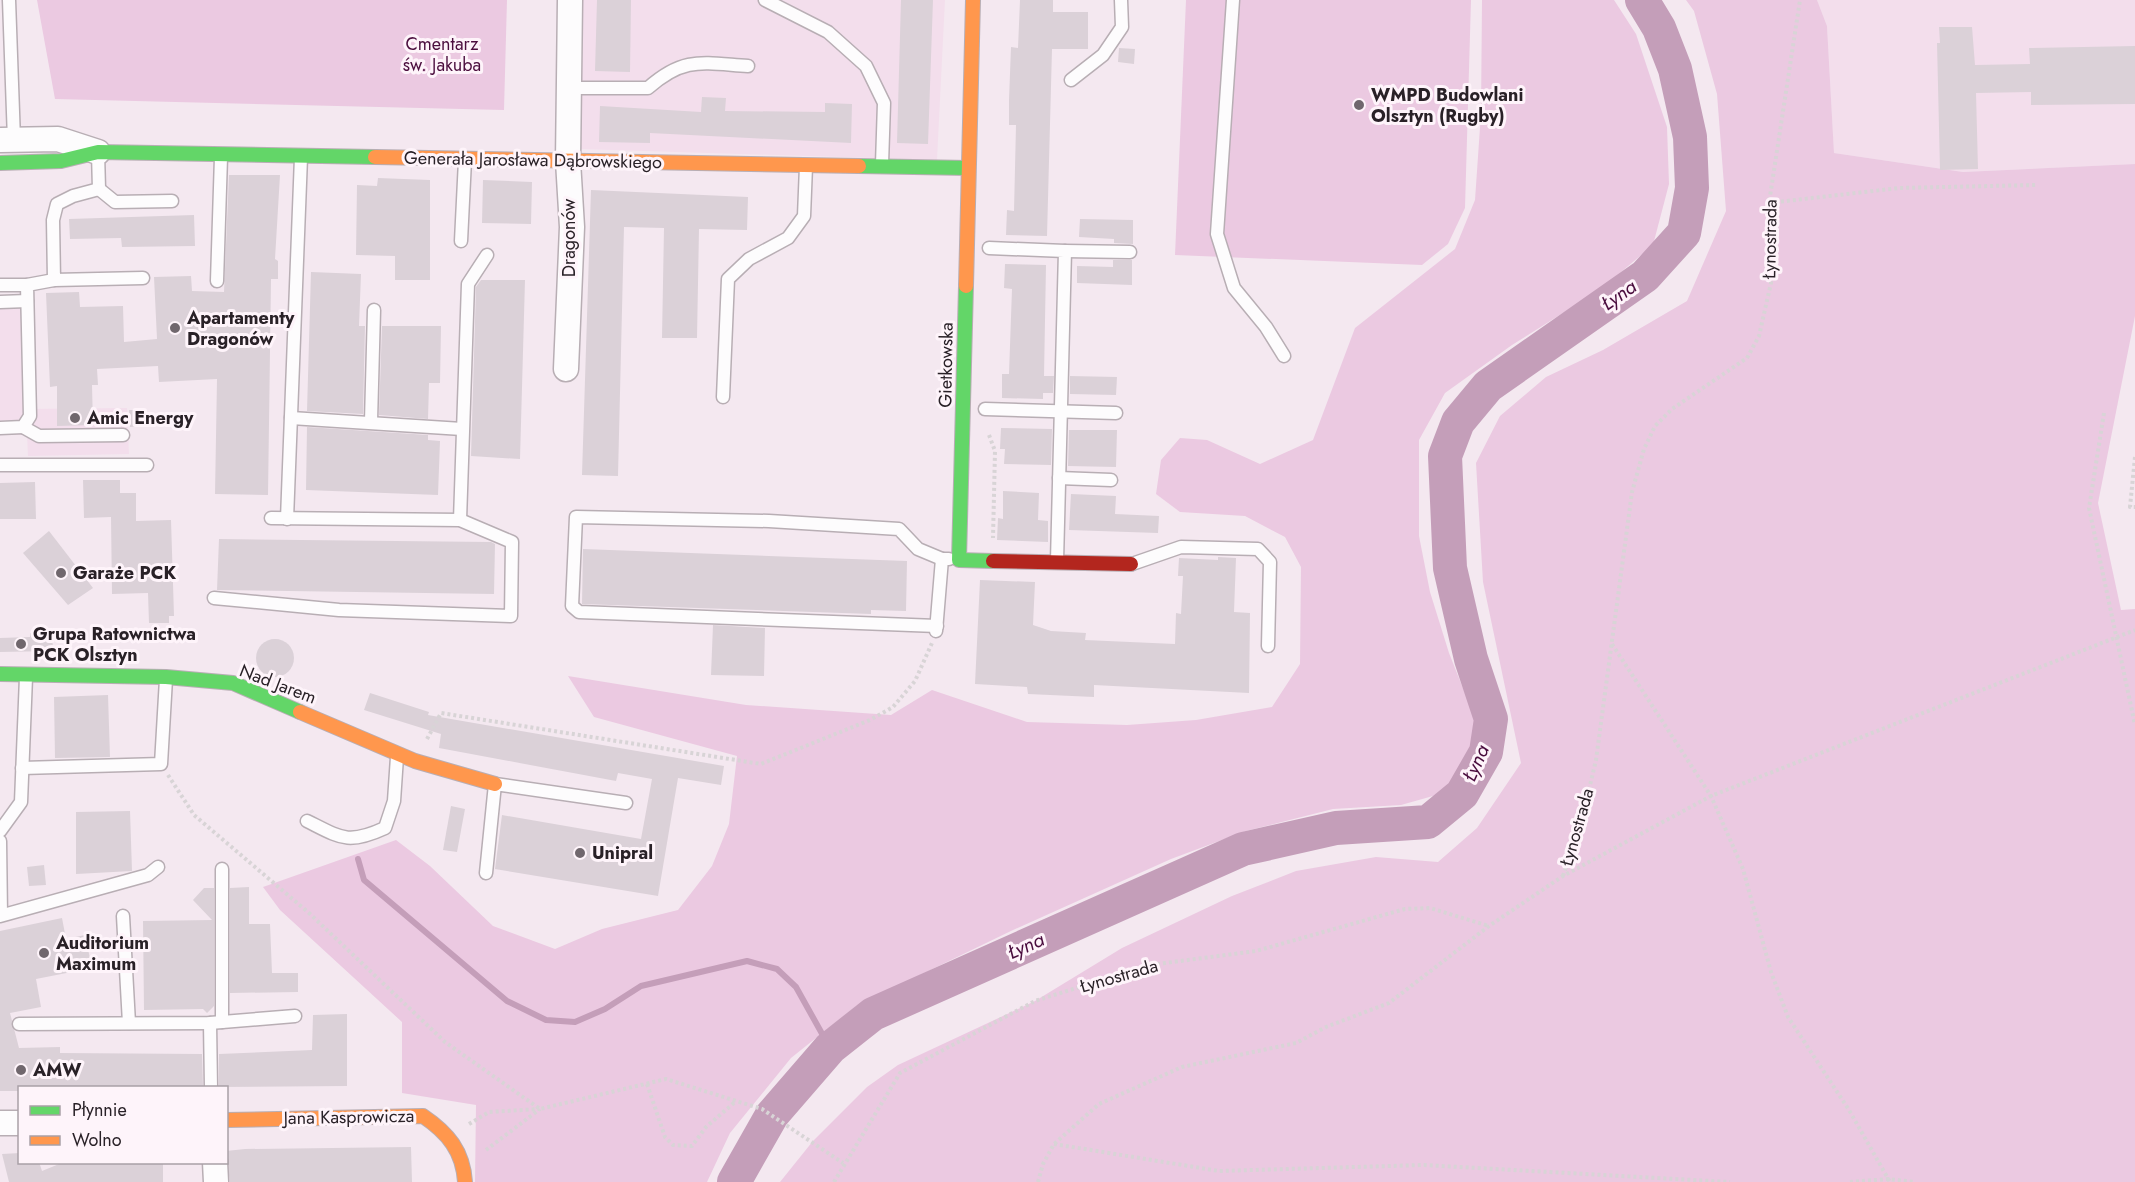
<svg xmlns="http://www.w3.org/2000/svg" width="2135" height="1182" font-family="Jost,sans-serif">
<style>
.built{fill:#f3deec}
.green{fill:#ebc9e1}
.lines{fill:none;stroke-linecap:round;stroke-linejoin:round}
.stream{stroke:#c49eb9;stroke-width:6}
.river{stroke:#c49eb9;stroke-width:34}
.building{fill:#dbd1d8}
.lane-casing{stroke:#b8aeb4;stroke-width:15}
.street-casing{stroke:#b8aeb4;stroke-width:27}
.fast-casing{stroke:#b8aeb4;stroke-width:16}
.slow-casing{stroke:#b8aeb4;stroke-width:16}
.jam-casing{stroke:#b8aeb4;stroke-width:16}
.path{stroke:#d8d4d6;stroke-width:4;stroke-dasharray:3 3;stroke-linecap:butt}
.lane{stroke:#fdfcfd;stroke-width:12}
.street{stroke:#fdfcfd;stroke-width:24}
.fast{stroke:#63d668;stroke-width:14}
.slow{stroke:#ff974d;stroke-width:14}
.jam{stroke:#b3261e;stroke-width:14}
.poi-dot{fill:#70676d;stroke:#fef4fa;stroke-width:2}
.labels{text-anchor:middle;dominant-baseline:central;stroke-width:6;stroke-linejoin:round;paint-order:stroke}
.park-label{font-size:18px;fill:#4b0e3e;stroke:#fef4fa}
.poi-label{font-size:18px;font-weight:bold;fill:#292127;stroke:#fef4fa;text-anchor:start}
.street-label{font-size:18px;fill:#292127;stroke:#fef4fa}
.water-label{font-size:20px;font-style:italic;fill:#4a0d3e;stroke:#fef4fa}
</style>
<rect width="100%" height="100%" fill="#f4e8f0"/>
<!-- built -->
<g class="built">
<path d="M 582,0 L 945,0 L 937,160 L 580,149 Z"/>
<path d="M 1817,0 L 2135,0 L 2135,164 L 1963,172 L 1834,153 L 1827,26 Z"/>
<path d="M 0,308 L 21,308 L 24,409 L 127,408 L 129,454 L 28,456 L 27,435 L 0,435 Z"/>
</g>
<!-- green -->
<g class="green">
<path d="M 37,0 L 507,0 L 504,110 L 55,99 Z"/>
<path d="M 1186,0 L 1471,0 L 1465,208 L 1448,244 L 1422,265 L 1175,255 Z"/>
<path d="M 1482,0 L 1614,0 L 1636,34 L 1667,127 L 1669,184 L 1653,245 L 1601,289 L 1512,345 L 1445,393 L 1419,440 L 1419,536 L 1430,592 L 1449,653 L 1476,721 L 1468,767 L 1440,794 L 1401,805 L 1333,809 L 1246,831 L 1171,859 L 1013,930 L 856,1006 L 791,1058 L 730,1133 L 707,1182 L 475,1182 L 476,1105 L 402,1093 L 402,1022 L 280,910 L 263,887 L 396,840 L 430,866 L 493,926 L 555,949 L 602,929 L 678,910 L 712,866 L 729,824 L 737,756 L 594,717 L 568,676 L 746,705 L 891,715 L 932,690 L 1027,722 L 1127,725 L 1196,720 L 1272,707 L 1300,664 L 1301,567 L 1285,537 L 1245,516 L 1180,512 L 1156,494 L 1161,460 L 1180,438 L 1207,440 L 1260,464 L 1313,440 L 1355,328 L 1455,249 L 1475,200 L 1481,113 Z"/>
<path d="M 1686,0 L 1817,0 L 1827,26 L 1834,153 L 1963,172 L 2135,164 L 2135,316 L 2098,503 L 2121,610 L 2135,609 L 2135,1182 L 780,1182 L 813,1141 L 867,1087 L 898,1065 L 1035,1001 L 1122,948 L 1232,896 L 1296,871 L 1376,857 L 1438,862 L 1477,828 L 1521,763 L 1483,582 L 1476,463 L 1500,416 L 1546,377 L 1603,350 L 1687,301 L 1726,211 L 1717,94 L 1694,11 Z"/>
</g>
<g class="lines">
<!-- stream -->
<path class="stream" d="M 358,859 L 364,880 L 507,1001 L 546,1020 L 575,1022 L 605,1009 L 641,986 L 747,961 L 777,969 L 796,987 L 830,1048"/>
<!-- river -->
<path class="river" d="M 734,1182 L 772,1115 L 830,1048 L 873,1014 L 1243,849 L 1336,828 L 1428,822 L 1462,794 L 1486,752 L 1491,719 L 1471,659 L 1450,568 L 1445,456 L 1458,422 L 1488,386 L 1645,276 L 1684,233 L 1692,188 L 1690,137 L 1675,69 L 1659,28 L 1642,0"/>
</g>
<!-- building -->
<g class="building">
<path d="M 597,0 L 631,0 L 630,72 L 595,71 Z"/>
<path d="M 901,0 L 933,0 L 928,144 L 897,143 Z"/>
<path d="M 1020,0 L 1053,0 L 1053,12 L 1088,12 L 1088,49 L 1052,49 L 1047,236 L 1006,235 L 1007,210 L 1014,211 L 1016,125 L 1009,125 L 1009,100 L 1011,47 L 1018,48 Z"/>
<path d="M 1939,27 L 1972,27 L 1975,65 L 2030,64 L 2029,48 L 2135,46 L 2135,104 L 2031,105 L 2031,92 L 1976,93 L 1978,169 L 1940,170 L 1937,43 L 1940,43 Z"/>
<path d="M 1119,48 L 1135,49 L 1134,64 L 1118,62 Z"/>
<path d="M 702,97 L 726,98 L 725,111 L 825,112 L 825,103 L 852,104 L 851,143 L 650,133 L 650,143 L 599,142 L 600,106 L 701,112 Z"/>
<path d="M 229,175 L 280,175 L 275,259 L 278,261 L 278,279 L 271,279 L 268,495 L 215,494 L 217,379 L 159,382 L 158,366 L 97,369 L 98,385 L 92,385 L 93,425 L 57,426 L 57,386 L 50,387 L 46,293 L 79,292 L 80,307 L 123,306 L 124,342 L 157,339 L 154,277 L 191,276 L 192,291 L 224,292 Z"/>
<path d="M 378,178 L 430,180 L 430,280 L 395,280 L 395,256 L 356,255 L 357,185 L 377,186 Z"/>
<path d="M 483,180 L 532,182 L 531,224 L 482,223 Z"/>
<path d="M 591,190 L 748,197 L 747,230 L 699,229 L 697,338 L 662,338 L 664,228 L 624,227 L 618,476 L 582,475 Z"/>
<path d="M 194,215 L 195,246 L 122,247 L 121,238 L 70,239 L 69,219 Z"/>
<path d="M 1080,219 L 1133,220 L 1133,244 L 1114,243 L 1114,239 L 1079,237 Z"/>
<path d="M 1113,260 L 1132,260 L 1132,285 L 1077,283 L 1077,266 L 1113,267 Z"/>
<path d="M 1005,264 L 1046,265 L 1044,376 L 1054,376 L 1053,393 L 1043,393 L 1043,399 L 1002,398 L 1002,374 L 1009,374 L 1012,289 L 1004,288 Z"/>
<path d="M 311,272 L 361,274 L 359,326 L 365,326 L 363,414 L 307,411 Z"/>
<path d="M 481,280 L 525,280 L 520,459 L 471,456 L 476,287 Z"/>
<path d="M 382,326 L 441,326 L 440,383 L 429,383 L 428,419 L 379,415 Z"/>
<path d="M 1070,376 L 1117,377 L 1116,395 L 1070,394 Z"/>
<path d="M 129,410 L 146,410 L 146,426 L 130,427 Z"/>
<path d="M 307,427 L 428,435 L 428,440 L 440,441 L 438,495 L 306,490 Z"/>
<path d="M 1001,428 L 1052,429 L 1051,465 L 1004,464 L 1005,449 L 1000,449 Z"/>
<path d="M 1069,430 L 1117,430 L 1116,467 L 1068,466 Z"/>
<path d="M 83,480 L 120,480 L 120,493 L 136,493 L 136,521 L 171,520 L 174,616 L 169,616 L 169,623 L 149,623 L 148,593 L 112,594 L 111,517 L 84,518 Z"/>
<path d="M 35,482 L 36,519 L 0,519 L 0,483 Z"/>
<path d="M 1003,491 L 1039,493 L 1038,520 L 1048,521 L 1048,542 L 997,540 L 998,518 L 1003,519 Z"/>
<path d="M 1071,494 L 1116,496 L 1115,514 L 1159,516 L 1158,533 L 1069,530 Z"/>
<path d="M 49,531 L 93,588 L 68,605 L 23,553 Z"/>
<path d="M 219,539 L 491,542 L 495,544 L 494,594 L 217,590 Z"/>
<path d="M 583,549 L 907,561 L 906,611 L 871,610 L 871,614 L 582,604 Z"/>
<path d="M 1218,557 L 1236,558 L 1234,612 L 1250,613 L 1249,693 L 1094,685 L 1094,697 L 1028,694 L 1027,687 L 975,684 L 980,580 L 1035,582 L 1033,625 L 1051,631 L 1086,633 L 1085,640 L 1175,644 L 1176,613 L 1181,614 L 1183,576 L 1178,576 L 1179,558 L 1218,560 Z"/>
<path d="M 713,625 L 765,628 L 764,676 L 711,675 Z"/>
<path d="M 52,632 L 53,651 L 0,652 L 0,638 L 30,637 L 30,633 Z"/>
<circle cx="275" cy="658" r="19"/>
<path d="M 370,693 L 429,712 L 428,715 L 724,766 L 721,785 L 678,778 L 658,896 L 495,869 L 502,815 L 641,839 L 652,779 L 618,773 L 616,781 L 439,748 L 441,734 L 364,710 Z"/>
<path d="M 108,695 L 110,757 L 55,758 L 54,697 Z"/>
<path d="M 451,806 L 465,809 L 457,852 L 443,850 Z"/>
<path d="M 130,811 L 132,871 L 76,874 L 76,812 Z"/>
<path d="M 44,865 L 46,885 L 29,886 L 27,867 Z"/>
<path d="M 249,887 L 249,924 L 270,924 L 272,973 L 298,973 L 298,992 L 230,993 L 230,888 Z"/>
<path d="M 204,888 L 214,888 L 214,1006 L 207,1013 L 203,1009 L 144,1010 L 143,921 L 212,920 L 193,900 Z"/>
<path d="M 62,918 L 66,939 L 85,935 L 92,968 L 36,979 L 41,1007 L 10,1013 L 19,1048 L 60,1047 L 60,1053 L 202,1054 L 203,1087 L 20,1088 L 20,1091 L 0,1091 L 0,931 Z"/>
<path d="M 347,1014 L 347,1086 L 219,1087 L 219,1054 L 312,1050 L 313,1015 Z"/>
<path d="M 411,1147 L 412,1182 L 230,1182 L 226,1154 L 226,1151 L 245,1149 Z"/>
<path d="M 20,1153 L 20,1162 L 39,1162 L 42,1171 L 64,1162 L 163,1162 L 163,1182 L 9,1182 L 2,1154 Z"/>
</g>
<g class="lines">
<defs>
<g id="lane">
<path d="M 9,0 L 14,140"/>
<path d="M 765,0 L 828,32 L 866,66 L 884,103 L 882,164"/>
<path d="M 1233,0 L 1217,234 L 1234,288 L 1266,327 L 1284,356"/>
<path d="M 1071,80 L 1103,55 L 1122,27 L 1121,0"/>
<path d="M 569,88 L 648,88 C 684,56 703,63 748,66"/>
<path d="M 98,153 L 99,189 L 73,196 L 57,204 L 53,220 L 54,280 L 143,278"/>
<path d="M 99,189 L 115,202 L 172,201"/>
<path d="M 461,241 L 465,160"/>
<path d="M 989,248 L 1065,251 L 1057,561"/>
<path d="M 1065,251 L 1130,252"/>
<path d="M 217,281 L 221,157"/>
<path d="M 0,285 L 27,285"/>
<path d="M 0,302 L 27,301"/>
<path d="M 723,397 L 728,279 L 749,259 L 788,238 L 804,216 L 806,166"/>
<path d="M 985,409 L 1116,413"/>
<path d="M 291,418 L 462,429"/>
<path d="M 371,421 L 374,310"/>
<path d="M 23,427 L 39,436 L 123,435"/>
<path d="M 0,428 L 23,427 L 30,416 L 27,285 L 54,280"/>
<path d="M 0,465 L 147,465"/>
<path d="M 1059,478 L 1111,480"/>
<path d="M 287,519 L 301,157"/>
<path d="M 460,520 L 468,284 L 487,255"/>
<path d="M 1132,564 L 1181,547 L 1258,549 L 1270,562 L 1268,646"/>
<path d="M 214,598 L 339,610 L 511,616 L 512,542 L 460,520 L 271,518"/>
<path d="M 937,626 L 579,612 L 572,606 L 576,517 L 769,521 L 899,529 L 918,549 L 942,559"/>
<path d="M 936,631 L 942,559 L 949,559"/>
<path d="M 22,768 L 161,764 L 166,679"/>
<path d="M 307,821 C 341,838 348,845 385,828 L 394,801 L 397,757"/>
<path d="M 0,831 L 21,802 L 26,677"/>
<path d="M 0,841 L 1,915"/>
<path d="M 486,873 L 495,784 L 626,803"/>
<path d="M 0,916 L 148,875 L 158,867"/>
<path d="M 123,916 L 129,1023"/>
<path d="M 222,1022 L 222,869"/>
<path d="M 210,1023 L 211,1088"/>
<path d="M 19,1024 L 210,1023 L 295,1016"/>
</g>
<g id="street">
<path d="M 0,140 L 58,139 L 98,152"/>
<path d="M 566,369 L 572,227 L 568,161 L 570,0"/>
<path d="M 0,1123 L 20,1123"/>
<path d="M 215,1162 L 216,1182"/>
</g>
<g id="fast">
<path d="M 0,163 L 61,161 L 98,152 L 375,157"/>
<path d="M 859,166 L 968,168"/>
<path d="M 966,286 L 959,560 L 993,561"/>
<path d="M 0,674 L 166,677 L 233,683 L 300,712"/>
</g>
<g id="slow">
<path d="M 375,157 L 859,166"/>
<path d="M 966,286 L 973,0"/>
<path d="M 300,712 L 415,761 L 495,784"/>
<path d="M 226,1120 L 423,1116 C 448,1133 463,1151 465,1182"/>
</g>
<path id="jam" d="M 993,561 L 1131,564"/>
</defs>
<!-- lane casing -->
<use href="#lane" class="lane-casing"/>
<!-- street casing -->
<use href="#street" class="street-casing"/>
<!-- fast casing -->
<use href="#fast" class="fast-casing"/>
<!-- slow casing -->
<use href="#slow" class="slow-casing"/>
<!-- jam casing -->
<use href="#jam" class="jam-casing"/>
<!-- path -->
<g class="path">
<path d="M 1769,203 L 1899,188 L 2036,185"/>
<path d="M 2104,413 L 2089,508 L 2135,725"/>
<path d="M 989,435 L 995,451 L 993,538"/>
<path d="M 2135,457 L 2130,507 L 2135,507"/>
<path d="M 1612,644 L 1711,796 L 1743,869 L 1771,972 L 1788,1017 L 1849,1110 L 1890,1182"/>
<path d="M 427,739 L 441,713 L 761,764 L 870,720 L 893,707 L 915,681 L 932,643"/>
<path d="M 168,775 L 194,815 L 309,913 L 445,1042 L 540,1109 L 666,1079 L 762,1109 L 843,1163"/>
<path d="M 1563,876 L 1583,815 L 1596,760 L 1632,492 L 1644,449 L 1655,426 L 1672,409 L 1747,358 L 1759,336 L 1771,283 L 1769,203 L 1800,0"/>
<path d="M 647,1084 L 665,1137 L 673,1145 L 692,1146 L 706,1127 L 735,1102"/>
<path d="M 469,1124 L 489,1112 L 539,1109"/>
<path d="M 1054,1144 L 1219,1171 L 1424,1165 L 1730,1182"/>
<path d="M 486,1150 L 540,1109"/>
<path d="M 834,1182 L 900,1073 L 1035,1001 L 1150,965 L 1256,951 L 1405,909 L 1430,908 L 1489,926"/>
<path d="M 1038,1182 L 1043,1164 L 1054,1144 L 1099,1104 L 1182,1067 L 1296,1043 L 1326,1027 L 1389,1003 L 1489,926 L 1563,876 L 1711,796 L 2135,630"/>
<path d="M 1850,1182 L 1888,1179 L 1915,1182"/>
</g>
<!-- lane -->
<use href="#lane" class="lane"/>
<!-- street -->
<use href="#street" class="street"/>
<!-- fast -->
<use href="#fast" class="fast"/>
<!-- slow -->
<use href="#slow" class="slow"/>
<!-- jam -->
<use href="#jam" class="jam"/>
</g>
<!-- markers -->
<g class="poi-dot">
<circle cx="1359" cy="105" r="6"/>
<circle cx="175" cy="328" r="6"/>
<circle cx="75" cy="418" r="6"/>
<circle cx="61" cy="573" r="6"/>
<circle cx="21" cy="644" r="6"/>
<circle cx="580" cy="853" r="6"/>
<circle cx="44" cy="953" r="6"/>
<circle cx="21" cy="1070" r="6"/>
</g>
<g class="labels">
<!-- park labels -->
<g class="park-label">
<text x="442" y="44">Cmentarz<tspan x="442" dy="21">św. Jakuba</tspan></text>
</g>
<!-- poi labels -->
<g class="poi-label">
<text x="1371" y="95">WMPD Budowlani<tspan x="1371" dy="21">Olsztyn (Rugby)</tspan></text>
<text x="187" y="318">Apartamenty<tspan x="187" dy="21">Dragonów</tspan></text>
<text x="87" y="418">Amic Energy</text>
<text x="73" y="573">Garaże PCK</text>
<text x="33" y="634">Grupa Ratownictwa<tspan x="33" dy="21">PCK Olsztyn</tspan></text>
<text x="592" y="853">Unipral</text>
<text x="56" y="943">Auditorium<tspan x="56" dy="21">Maximum</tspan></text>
<text x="33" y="1070">AMW</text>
</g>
<!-- street labels -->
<g class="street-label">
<text transform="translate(533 160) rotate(1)">Generała Jarosława Dąbrowskiego</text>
<text transform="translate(569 238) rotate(-90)">Dragonów</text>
<text transform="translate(1770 239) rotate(-89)">Łynostrada</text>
<text transform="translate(946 365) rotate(-89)">Gietkowska</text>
<text transform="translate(278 684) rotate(21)">Nad Jarem</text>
<text transform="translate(1577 827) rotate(-74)">Łynostrada</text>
<text transform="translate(1119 976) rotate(-16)">Łynostrada</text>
<text transform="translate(349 1117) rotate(-1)">Jana Kasprowicza</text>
</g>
<!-- water labels -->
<g class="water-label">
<text transform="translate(1619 295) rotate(-35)">Łyna</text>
<text transform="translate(1476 763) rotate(-66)">Łyna</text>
<text transform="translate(1026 946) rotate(-24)">Łyna</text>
</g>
</g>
<!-- legend -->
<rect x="18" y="1086" width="210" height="78" fill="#fef4fa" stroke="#a9a0a6" stroke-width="1.5"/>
<rect x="30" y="1106" width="30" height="9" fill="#63d668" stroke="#a9a0a6" stroke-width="1.5"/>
<text x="72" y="1116" font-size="18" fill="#292127">Płynnie</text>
<rect x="30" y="1136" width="30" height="9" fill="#ff974d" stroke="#a9a0a6" stroke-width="1.5"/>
<text x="72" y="1146" font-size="18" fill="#292127">Wolno</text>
</svg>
